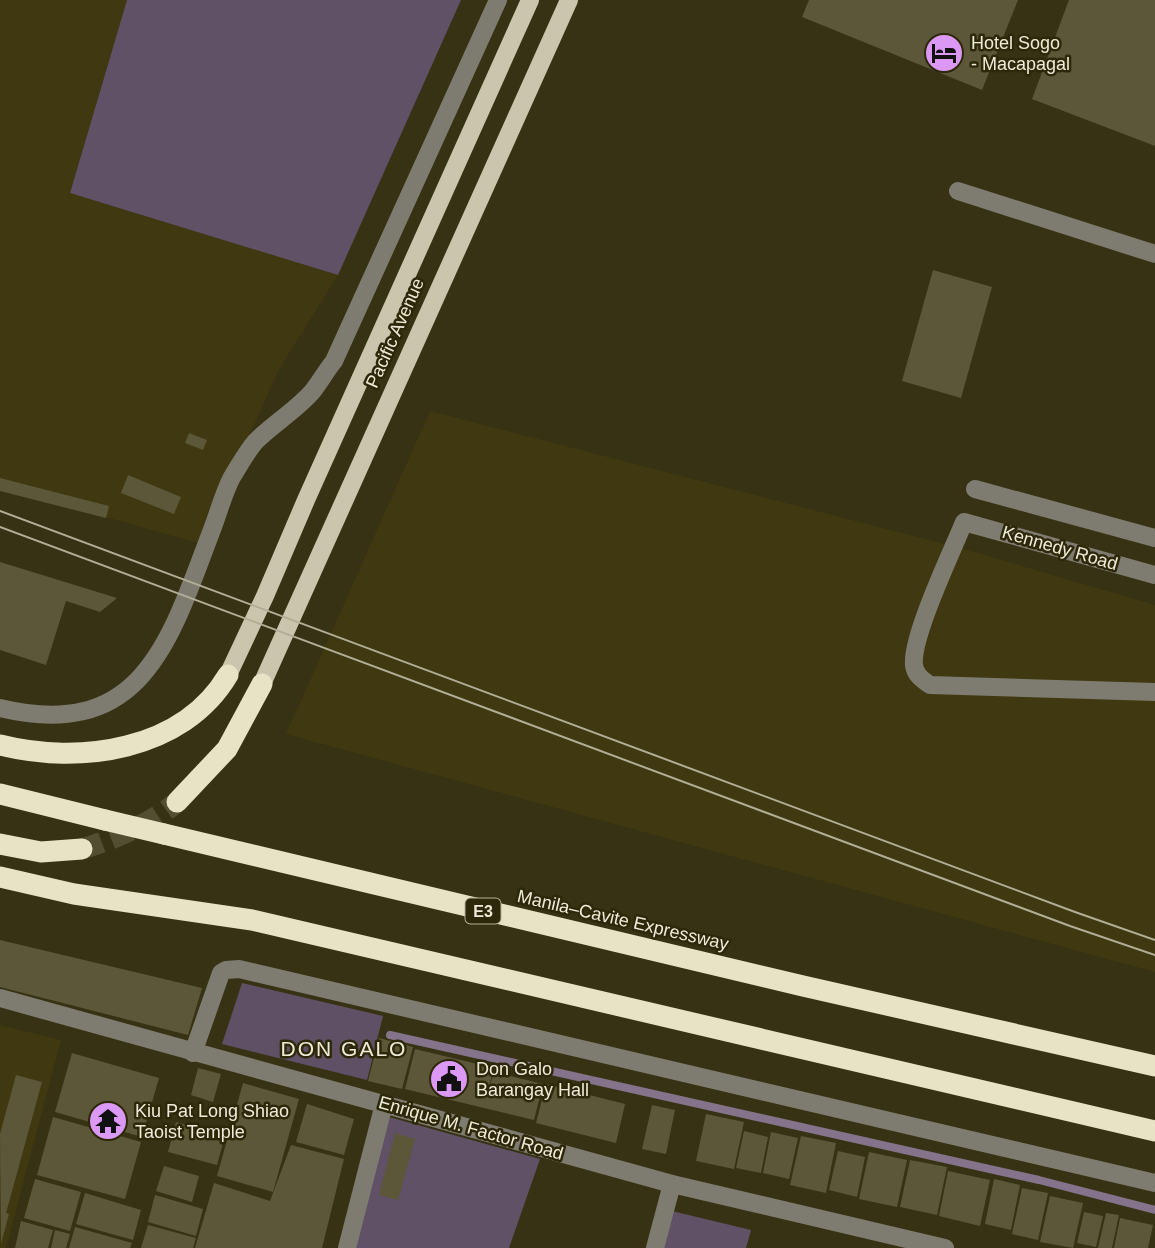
<svg xmlns="http://www.w3.org/2000/svg" width="1155" height="1248" font-family="Helvetica,sans-serif">
<style>
.built{fill:#3f3810}
.green{fill:#5f5066}
.forest{fill:#605167}
.lines{fill:none;stroke-linecap:round;stroke-linejoin:round}
.stream{stroke:#84738b;stroke-width:8}
.building{fill:#5c5738}
.highway-tunnel{stroke:#524e31;stroke-width:21;stroke-dasharray:21 10;stroke-linecap:butt}
.minor{stroke:#7e7c70;stroke-width:18}
.major{stroke:#c9c6ad;stroke-width:18}
.highway{stroke:#e8e3c5;stroke-width:21}
.tram{stroke:#b1ad97;stroke-width:2}
.highway-bridge{stroke:#e8e3c5;stroke-width:21}
.labels{text-anchor:middle;dominant-baseline:central;stroke-width:5;stroke-linejoin:round;paint-order:stroke}
.shield{fill:#2d2809;stroke:#b3b09a;stroke-width:2}
.shield-label{font-size:16px;font-weight:bold;fill:#edead8}
.poi-label{font-size:18px;fill:#edead8;stroke:#2d2809;text-anchor:start}
.street-label{font-size:18px;fill:#edead8;stroke:#2d2809}
.quarter-label{font-size:21px;letter-spacing:2px;fill:#edead8;stroke:#2d2809}
</style>
<rect width="100%" height="100%" fill="#373213"/>
<!-- built -->
<g class="built">
<path d="M 0,0 L 127,0 L 70,193 L 338,275 L 278,371 L 201,544 L 0,487 Z"/>
<path d="M 430,411 L 964,549 L 1155,605 L 1155,972 L 286,734 Z"/>
<path d="M 0,1025 L 61,1040 L 6,1248 L 0,1248 Z"/>
</g>
<!-- green -->
<path class="green" d="M 242,983 L 383,1016 L 367,1080 L 222,1044 Z"/>
<!-- forest -->
<g class="forest">
<path d="M 127,0 L 461,0 L 338,275 L 70,193 Z"/>
<path d="M 389,1117 L 540,1159 L 509,1248 L 354,1248 Z"/>
<path d="M 672,1211 L 751,1230 L 746,1248 L 663,1248 Z"/>
</g>
<g class="lines">
<!-- stream -->
<path class="stream" d="M 390,1035 L 1039,1180 L 1155,1210"/>
</g>
<!-- building -->
<g class="building">
<path d="M 809,0 L 1018,0 L 982,90 L 802,17 Z"/>
<path d="M 1069,0 L 1155,0 L 1155,146 L 1032,99 Z"/>
<path d="M 933,270 L 992,287 L 961,398 L 902,381 Z"/>
<path d="M 189,433 L 207,440 L 203,450 L 185,443 Z"/>
<path d="M 128,475 L 181,497 L 174,514 L 121,493 Z"/>
<path d="M 0,478 L 109,506 L 106,518 L 0,491 Z"/>
<path d="M 0,562 L 117,598 L 100,612 L 66,601 L 46,665 L 0,650 Z"/>
<path d="M 0,940 L 202,988 L 188,1035 L 0,987 Z"/>
<path d="M 379,1038 L 413,1047 L 402,1089 L 368,1081 Z"/>
<path d="M 415,1049 L 494,1068 L 485,1102 L 494,1072 L 543,1084 L 534,1120 L 405,1089 Z"/>
<path d="M 72,1053 L 159,1078 L 142,1137 L 55,1112 Z"/>
<path d="M 198,1068 L 221,1074 L 213,1102 L 191,1095 Z"/>
<path d="M 16,1075 L 42,1082 L 6,1213 L 9,1214 L 1,1244 L 0,1134 Z"/>
<path d="M 243,1083 L 299,1099 L 273,1192 L 217,1176 Z"/>
<path d="M 546,1084 L 625,1104 L 616,1143 L 536,1123 Z"/>
<path d="M 307,1104 L 354,1119 L 344,1155 L 296,1142 Z"/>
<path d="M 652,1105 L 675,1110 L 666,1154 L 642,1149 Z"/>
<path d="M 706,1114 L 744,1122 L 734,1169 L 696,1161 Z"/>
<path d="M 53,1117 L 141,1142 L 125,1199 L 37,1175 Z"/>
<path d="M 176,1122 L 225,1136 L 217,1165 L 168,1152 Z"/>
<path d="M 744,1131 L 768,1137 L 761,1173 L 736,1168 Z"/>
<path d="M 771,1132 L 798,1138 L 789,1179 L 763,1173 Z"/>
<path d="M 395,1133 L 415,1139 L 398,1200 L 379,1195 Z"/>
<path d="M 801,1136 L 836,1143 L 826,1193 L 790,1185 Z"/>
<path d="M 291,1145 L 344,1159 L 322,1248 L 195,1248 L 214,1183 L 270,1201 Z"/>
<path d="M 838,1151 L 865,1157 L 857,1197 L 829,1190 Z"/>
<path d="M 869,1152 L 907,1160 L 897,1207 L 859,1199 Z"/>
<path d="M 910,1160 L 947,1167 L 937,1215 L 900,1207 Z"/>
<path d="M 164,1166 L 199,1176 L 192,1202 L 156,1191 Z"/>
<path d="M 948,1171 L 990,1180 L 980,1226 L 939,1216 Z"/>
<path d="M 35,1179 L 81,1192 L 70,1231 L 24,1218 Z"/>
<path d="M 994,1179 L 1020,1185 L 1011,1230 L 985,1224 Z"/>
<path d="M 1022,1188 L 1048,1193 L 1038,1240 L 1012,1234 Z"/>
<path d="M 85,1193 L 141,1210 L 133,1240 L 76,1224 Z"/>
<path d="M 155,1195 L 203,1209 L 196,1236 L 148,1222 Z"/>
<path d="M 1050,1196 L 1083,1203 L 1073,1248 L 1040,1242 Z"/>
<path d="M 1084,1212 L 1103,1216 L 1096,1247 L 1077,1243 Z"/>
<path d="M 1106,1213 L 1119,1215 L 1112,1248 L 1098,1248 Z"/>
<path d="M 1120,1218 L 1153,1225 L 1148,1248 L 1114,1248 Z"/>
<path d="M 21,1221 L 53,1230 L 48,1248 L 15,1248 Z"/>
<path d="M 148,1225 L 196,1238 L 193,1248 L 141,1248 Z"/>
<path d="M 75,1227 L 132,1243 L 130,1248 L 69,1248 Z"/>
<path d="M 55,1230 L 70,1234 L 66,1248 L 51,1248 Z"/>
</g>
<g class="lines">
<!-- highway-tunnel -->
<path class="highway-tunnel" d="M 82,849 C 115,839 150,824 177,802"/>
<!-- minor -->
<g class="minor">
<path d="M 958,191 L 1155,254"/>
<path d="M 975,489 L 1155,538"/>
<path d="M 1155,575 L 964,522 C 952,552 911,637 914,665 C 915,675 923,680 930,685 L 1155,692"/>
<path d="M 0,708 C 145,743 171,636 213,527 C 219,511 224,492 232,477 C 239,466 247,451 256,441 C 273,424 295,411 312,392 C 320,382 326,371 334,361 L 498,0"/>
<path d="M 0,998 L 672,1184 L 945,1248"/>
<path d="M 193,1053 L 221,973 L 226,970 L 239,969 L 1155,1183"/>
<path d="M 347,1248 L 384,1104"/>
<path d="M 655,1248 L 672,1184"/>
</g>
<!-- major -->
<g class="major">
<path d="M 228,675 L 265,596 L 306,500 L 530,0"/>
<path d="M 262,684 L 569,0"/>
</g>
<!-- highway -->
<g class="highway">
<path d="M 0,745 C 79,765 183,751 228,675"/>
<path d="M 0,794 L 105,820"/>
<path d="M 177,802 L 227,749 L 262,684"/>
<path d="M 164,834 L 803,986 L 1155,1066"/>
<path d="M 0,844 L 41,852 L 82,849"/>
<path d="M 0,877 L 74,894 L 252,920 L 1155,1131"/>
</g>
<!-- tram -->
<g class="tram">
<path d="M 0,511 L 1075,912 L 1155,940"/>
<path d="M 0,527 L 1070,926 L 1155,955"/>
</g>
<!-- highway-bridge -->
<path class="highway-bridge" d="M 105,820 L 164,834"/>
</g>
<!-- icons -->
<defs>
<symbol id="hotel-disc" viewBox="-11 -11 22 22"><circle r="9.5" fill="#db99f5" stroke="#2d2809"/><path d="M-6-4.5h1.5V1H6V5H4.5V3h-9V5H-6ZM-4 0a1.8 1.8 0 1 1 3.6 0ZM.5 0V-2.5h3Q6-2.5 6 0Z" fill="#111"/></symbol>
<symbol id="civic-disc" viewBox="-11 -11 22 22"><circle r="9.5" fill="#db99f5" stroke="#2d2809"/><path d="M-.6-6.5H3V-4.5H.6V-3L4-1V1h2V6H-6V1h2V-1L-.6-3ZM-1.2 2.5V6h2.4V2.5Z" fill="#111"/></symbol>
<symbol id="temple-disc" viewBox="-11 -11 22 22"><circle r="9.5" fill="#db99f5" stroke="#2d2809"/><path d="M0-6L5-2H3V0L6.5 2.5H4V6H1.5V3h-3V6H-4V2.5H-6.5L-3 0V-2H-5Z" fill="#111"/></symbol>
</defs>
<g fill-rule="evenodd">
<use href="#hotel-disc" x="922" y="31" width="44" height="44"/>
<use href="#civic-disc" x="427" y="1057" width="44" height="44"/>
<use href="#temple-disc" x="86" y="1099" width="44" height="44"/>
</g>
<g class="labels">
<!-- shield labels -->
<rect class="shield" x="465.5" y="898.5" width="35" height="25" rx="5"/>
<g class="shield-label">
<text x="483" y="911">E3</text>
</g>
<!-- poi labels -->
<g class="poi-label">
<text x="971" y="43">Hotel Sogo<tspan x="971" dy="21">- Macapagal</tspan></text>
<text x="476" y="1069">Don Galo<tspan x="476" dy="21">Barangay Hall</tspan></text>
<text x="135" y="1111">Kiu Pat Long Shiao<tspan x="135" dy="21">Taoist Temple</tspan></text>
</g>
<!-- street labels -->
<g class="street-label">
<text transform="translate(395 333) rotate(-66)">Pacific Avenue</text>
<text transform="translate(1060 548) rotate(16)">Kennedy Road</text>
<text transform="translate(623 920) rotate(13)">Manila–Cavite Expressway</text>
<text transform="translate(471 1128) rotate(16)">Enrique M. Factor Road</text>
</g>
<!-- quarter labels -->
<g class="quarter-label">
<text x="344" y="1048">DON GALO</text>
</g>
</g>
</svg>
